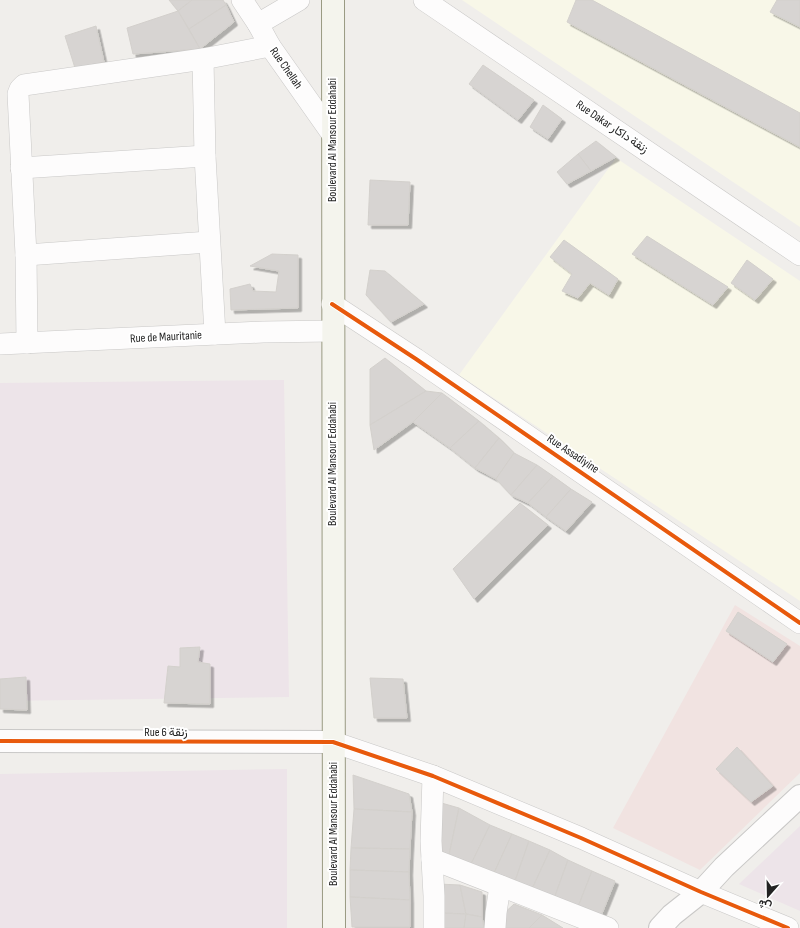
<svg xmlns="http://www.w3.org/2000/svg" width="800" height="928" font-family="'Sofia Sans Condensed',Vazirmatn,sans-serif">
<style>
.commercial{fill:#f1e3e1}
.industrial{fill:#ede4e9}
.education{fill:#f8f7e8}
.building{fill:#d7d4d2;stroke:#d3d0cc;filter:url(#shadow)}
.lines{fill:none;stroke-linecap:round;stroke-linejoin:round}
.minor-casing{stroke:#c9c8c7;stroke-width:22}
.tertiary-casing{stroke:#c9c8c7;stroke-width:24}
.secondary-casing{stroke:#999a82;stroke-width:24}
.minor{stroke:#fdfcfc;stroke-width:21}
.tertiary{stroke:#fdfcfc;stroke-width:22}
.secondary{stroke:#f4f4ed;stroke-width:22}
.cycleway-casing{stroke:#fff;stroke-width:6}
.cycleway{stroke:#e8590c;stroke-width:4}
.labels{text-anchor:middle;dominant-baseline:central;stroke-width:4;stroke-linejoin:round;paint-order:stroke}
.street-label{font-size:12px;fill:#222;stroke:#fff}
</style>
<defs>
<filter id="shadow"><feDropShadow dx="3.5" dy="3.5" stdDeviation="0" flood-color="#0004"/></filter>
</defs>
<rect width="100%" height="100%" fill="#f0eeeb"/>
<!-- commercial -->
<path class="commercial" d="M 735,605 L 800,646 L 800,773 L 700,870 L 613,828 Z"/>
<!-- industrial -->
<g class="industrial">
<path d="M 284,380 L 289,697 L 0,701 L 0,383 Z"/>
<path d="M 287,769 L 287,928 L 0,928 L 0,774 Z"/>
<path d="M 800,826 L 800,911 L 739,884 Z"/>
</g>
<!-- education -->
<g class="education">
<path d="M 462,0 L 800,0 L 800,227 Z"/>
<path d="M 616,158 L 800,281 L 800,601 L 459,375 Z"/>
</g>
<!-- building -->
<g class="building">
<path d="M 169,0 L 192,0 L 178,11 Z"/>
<path d="M 192,0 L 223,0 L 226,5 L 189,29 L 178,11 Z"/>
<path d="M 576,0 L 592,0 L 800,113 L 800,147 L 567,22 Z"/>
<path d="M 777,0 L 800,0 L 800,27 L 770,12 Z"/>
<path d="M 226,5 L 234,22 L 200,49 L 189,29 Z"/>
<path d="M 178,11 L 200,49 L 133,54 L 127,28 Z"/>
<path d="M 96,26 L 104,62 L 75,68 L 65,36 Z"/>
<path d="M 483,65 L 534,100 L 518,120 L 469,84 Z"/>
<path d="M 543,105 L 562,119 L 548,139 L 530,127 Z"/>
<path d="M 596,141 L 616,157 L 591,171 L 578,154 Z"/>
<path d="M 578,154 L 591,171 L 567,184 L 557,172 Z"/>
<path d="M 370,180 L 410,182 L 408,225 L 368,225 Z"/>
<path d="M 647,236 L 728,287 L 713,305 L 632,254 Z"/>
<path d="M 564,240 L 618,279 L 609,295 L 590,283 L 578,298 L 562,291 L 572,274 L 550,257 Z"/>
<path d="M 272,254 L 298,255 L 298,308 L 231,310 L 230,289 L 250,284 L 253,291 L 276,292 L 279,271 L 250,266 Z"/>
<path d="M 747,260 L 773,279 L 755,300 L 731,283 Z"/>
<path d="M 370,270 L 385,271 L 424,304 L 391,322 L 366,295 Z"/>
<path d="M 385,358 L 426,391 L 370,425 L 370,369 Z"/>
<path d="M 426,391 L 442,393 L 413,422 L 374,450 L 370,425 Z"/>
<path d="M 442,393 L 479,421 L 450,448 L 413,422 Z"/>
<path d="M 479,421 L 499,438 L 475,468 L 450,448 Z"/>
<path d="M 499,438 L 514,453 L 496,479 L 475,468 Z"/>
<path d="M 514,453 L 537,465 L 511,495 L 496,479 Z"/>
<path d="M 537,465 L 553,476 L 528,503 L 511,495 Z"/>
<path d="M 553,476 L 571,489 L 546,517 L 528,503 Z"/>
<path d="M 571,489 L 592,502 L 566,531 L 546,517 Z"/>
<path d="M 520,503 L 548,525 L 474,599 L 453,569 Z"/>
<path d="M 738,612 L 787,644 L 773,662 L 726,631 Z"/>
<path d="M 200,647 L 198,662 L 210,664 L 210,704 L 164,703 L 168,666 L 180,667 L 180,648 Z"/>
<path d="M 26,677 L 27,710 L 0,709 L 0,679 Z"/>
<path d="M 370,678 L 403,679 L 407,718 L 374,718 Z"/>
<path d="M 737,747 L 773,786 L 751,802 L 716,769 Z"/>
<path d="M 353,775 L 409,794 L 412,812 L 354,809 Z"/>
<path d="M 438,802 L 459,808 L 449,855 L 434,847 Z"/>
<path d="M 459,808 L 490,825 L 471,864 L 449,855 Z"/>
<path d="M 354,809 L 412,812 L 410,849 L 351,848 Z"/>
<path d="M 490,825 L 512,834 L 494,873 L 471,864 Z"/>
<path d="M 512,834 L 529,841 L 515,881 L 494,873 Z"/>
<path d="M 529,841 L 550,850 L 532,889 L 515,881 Z"/>
<path d="M 351,848 L 410,849 L 409,872 L 350,870 Z"/>
<path d="M 550,850 L 568,860 L 555,896 L 532,889 Z"/>
<path d="M 568,860 L 592,871 L 578,907 L 555,896 Z"/>
<path d="M 350,870 L 409,872 L 410,900 L 350,897 Z"/>
<path d="M 592,871 L 615,881 L 601,916 L 578,907 Z"/>
<path d="M 438,884 L 460,885 L 466,914 L 440,913 Z"/>
<path d="M 460,885 L 482,892 L 482,917 L 466,914 Z"/>
<path d="M 350,897 L 410,900 L 410,927 L 352,927 Z"/>
<path d="M 514,904 L 542,915 L 529,928 L 499,928 L 500,917 Z"/>
<path d="M 440,913 L 466,914 L 464,928 L 440,928 Z"/>
<path d="M 466,914 L 482,917 L 484,928 L 464,928 Z"/>
<path d="M 542,915 L 563,928 L 529,928 Z"/>
</g>
<g class="lines">
<defs>
<g id="minor">
<path d="M 242,0 L 258,24 L 270,46 L 332,134"/>
<path d="M 424,0 L 800,255"/>
<path d="M 258,24 L 299,0"/>
<path d="M 203,59 L 205,156 L 215,334"/>
<path d="M 21,168 L 205,156"/>
<path d="M 26,255 L 209,242"/>
<path d="M 332,304 L 416,359 L 800,623"/>
<path d="M 27,343 L 26,255 L 18,94 L 20,89 L 24,85 L 203,59 L 270,46"/>
<path d="M 0,344 L 263,332 L 332,331"/>
<path d="M 333,742 L 433,776 L 581,838 L 701,892 L 788,928"/>
<path d="M 433,776 L 431,841 L 434,896 L 434,928"/>
<path d="M 432,859 L 608,928"/>
<path d="M 495,928 L 496,913 L 500,886"/>
</g>
<g id="tertiary">
<path d="M 0,741 L 333,742"/>
<path d="M 660,928 L 672,915 L 701,892 L 724,867 L 800,796"/>
</g>
<path id="secondary" d="M 333,0 L 334,928"/>
</defs>
<!-- minor casing -->
<use href="#minor" class="minor-casing"/>
<!-- tertiary casing -->
<use href="#tertiary" class="tertiary-casing"/>
<!-- secondary casing -->
<use href="#secondary" class="secondary-casing"/>
<!-- minor -->
<use href="#minor" class="minor"/>
<!-- tertiary -->
<use href="#tertiary" class="tertiary"/>
<!-- secondary -->
<use href="#secondary" class="secondary"/>
<defs>
<g id="cycleway">
<path d="M 332,304 L 416,359 L 800,623"/>
<path d="M 0,741 L 333,742 L 433,776 L 581,838 L 701,892 L 788,928"/>
</g>
</defs>
<!-- cycleway casing -->
<use href="#cycleway" class="cycleway-casing"/>
<!-- cycleway -->
<use href="#cycleway" class="cycleway"/>
</g>
<g class="labels">
<!-- street labels -->
<g class="street-label">
<text transform="translate(286 68) rotate(55)">Rue Chellah</text>
<text transform="translate(612 127) rotate(34)">Rue Dakar زنقة داكار</text>
<text transform="translate(332 140) rotate(-90)">Boulevard Al Mansour Eddahabi</text>
<text transform="translate(166 337) rotate(-3)">Rue de Mauritanie</text>
<text transform="translate(573 454) rotate(34)">Rue Assadiyine</text>
<text transform="translate(332 464) rotate(-90)">Boulevard Al Mansour Eddahabi</text>
<text x="166" y="732">Rue 6 زنقة</text>
<text transform="translate(333 824) rotate(-90)">Boulevard Al Mansour Eddahabi</text>
</g>
</g>
<!-- north arrow -->
<g transform="translate(768 896) rotate(200)" stroke="#ffffff" stroke-width="3" paint-order="stroke">
<path d="M0-3L7 15L0 10L-7 15Z" fill="#222222"/>
<text y="-6" font-size="11" font-weight="bold" text-anchor="middle" fill="#222222">ش</text>
</g>
</svg>
